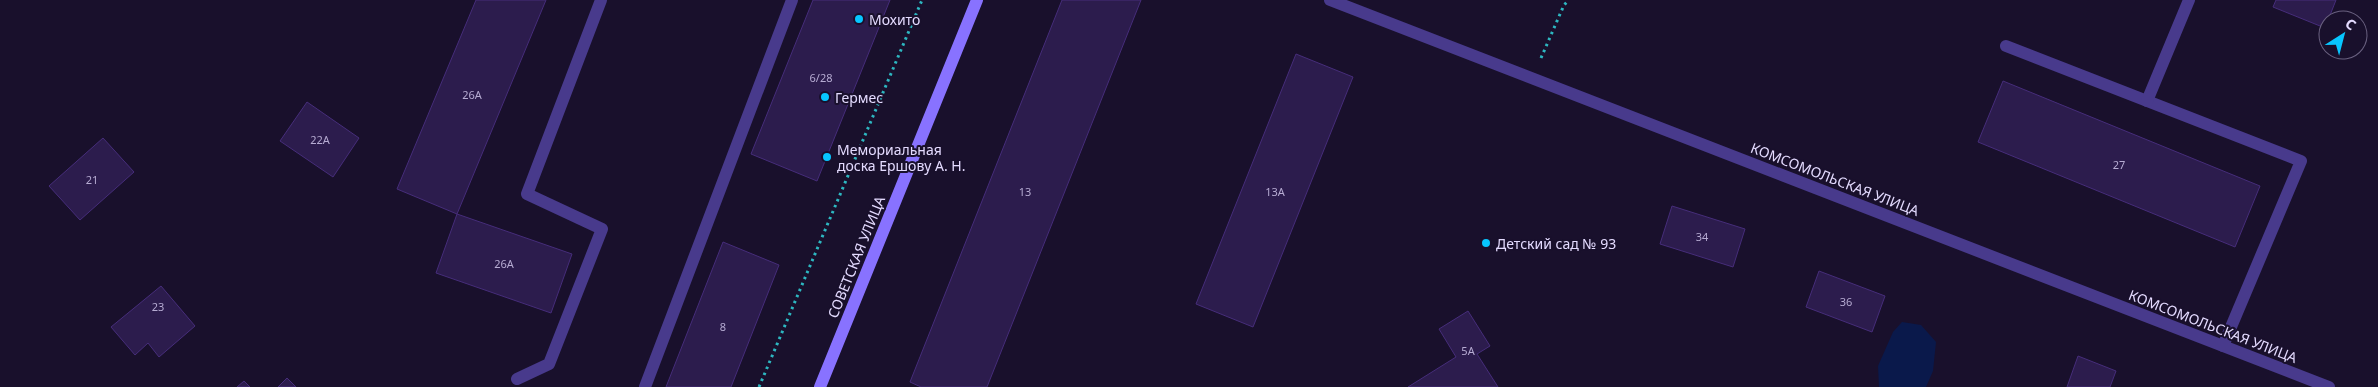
<svg xmlns="http://www.w3.org/2000/svg" width="2378" height="387" font-family="'Noto Sans',sans-serif">
<style>
.water{fill:#0a194b}
.building{fill:#2c1c4d;stroke:#462d7a}
.lines{fill:none;stroke-linecap:round;stroke-linejoin:round}
.path{stroke:#2db7c1;stroke-width:3;stroke-dasharray:2.5 4;stroke-linecap:butt}
.lane{stroke:#483a8c;stroke-width:12}
.street{stroke:#483a8c;stroke-width:12}
.secondary{stroke:#8872ff;stroke-width:12}
.poi-dot{fill:#07c6ff;stroke:#19102c;stroke-width:2}
.labels{text-anchor:middle;dominant-baseline:central;stroke-width:4;stroke-linejoin:round;paint-order:stroke}
.number-label{font-size:11px;fill:#b6abd2}
.poi-label{font-size:14px;fill:#e4dbff;stroke:#19102c;text-anchor:start}
.street-label{font-size:14px;fill:#e4dbff;stroke:#19102c}
</style>
<rect width="100%" height="100%" fill="#19102c"/>
<!-- water -->
<path class="water" d="M 1902,322 L 1921,325 L 1936,342 L 1933,371 L 1926,387 L 1879,387 L 1878,366 L 1893,332 Z"/>
<!-- building -->
<g class="building">
<path d="M 476,0 L 546,0 L 457,214 L 397,189 Z"/>
<path d="M 813,0 L 890,0 L 817,181 L 751,154 Z"/>
<path d="M 1062,0 L 1141,0 L 987,387 L 921,387 L 910,382 Z"/>
<path d="M 2276,0 L 2336,0 L 2325,28 L 2273,7 Z"/>
<path d="M 1296,54 L 1353,77 L 1253,327 L 1196,304 Z"/>
<path d="M 2003,81 L 2260,186 L 2235,247 L 1978,142 Z"/>
<path d="M 307,102 L 359,138 L 333,177 L 280,141 Z"/>
<path d="M 103,138 L 134,172 L 80,220 L 49,186 Z"/>
<path d="M 1672,206 L 1745,229 L 1733,267 L 1660,244 Z"/>
<path d="M 457,214 L 572,254 L 551,313 L 436,273 Z"/>
<path d="M 723,242 L 779,265 L 731,387 L 666,387 Z"/>
<path d="M 1819,271 L 1885,296 L 1872,332 L 1806,307 Z"/>
<path d="M 161,286 L 195,326 L 159,357 L 148,343 L 135,355 L 111,327 Z"/>
<path d="M 1468,311 L 1490,346 L 1477,354 L 1498,387 L 1408,387 L 1456,357 L 1439,329 Z"/>
<path d="M 2078,356 L 2116,371 L 2110,387 L 2067,387 Z"/>
<path d="M 287,378 L 296,387 L 278,387 Z"/>
<path d="M 244,381 L 250,387 L 237,387 Z"/>
</g>
<g class="lines">
<!-- path -->
<g class="path">
<path d="M 1541,58 L 1564,5 L 1569,0"/>
<path d="M 759,387 L 922,0"/>
</g>
<!-- lane -->
<g class="lane">
<path d="M 2006,46 L 2301,161 L 2223,346"/>
<path d="M 2147,101 L 2189,0"/>
<path d="M 517,379 L 549,364 L 602,229 L 527,194 L 601,0"/>
<path d="M 645,387 L 792,0"/>
</g>
<!-- street -->
<path class="street" d="M 1330,0 L 2329,387"/>
<!-- secondary -->
<path class="secondary" d="M 820,387 L 977,0"/>
</g>
<!-- markers -->
<g class="poi-dot">
<circle cx="859" cy="19" r="5"/>
<circle cx="825" cy="97" r="5"/>
<circle cx="827" cy="157" r="5"/>
<circle cx="1486" cy="243" r="5"/>
</g>
<g class="labels">
<!-- number labels -->
<g class="number-label">
<text x="821" y="77">6/28</text>
<text x="472" y="94">26А</text>
<text x="320" y="139">22А</text>
<text x="2119" y="164">27</text>
<text x="92" y="179">21</text>
<text x="1025" y="191">13</text>
<text x="1275" y="191">13А</text>
<text x="1702" y="236">34</text>
<text x="504" y="263">26А</text>
<text x="1846" y="301">36</text>
<text x="158" y="306">23</text>
<text x="723" y="326">8</text>
<text x="1468" y="350">5А</text>
</g>
<!-- poi labels -->
<g class="poi-label">
<text x="869" y="19">Мохито</text>
<text x="835" y="97">Гермес</text>
<text x="837" y="149">Мемориальная<tspan x="837" dy="16">доска Ершову А. Н.</tspan></text>
<text x="1496" y="243">Детский сад № 93</text>
</g>
<!-- street labels -->
<g class="street-label">
<text transform="translate(1835 179) rotate(21)">КОМСОМОЛЬСКАЯ УЛИЦА</text>
<text transform="translate(856 257) rotate(-68)">СОВЕТСКАЯ УЛИЦА</text>
<text transform="translate(2213 326) rotate(21)">КОМСОМОЛЬСКАЯ УЛИЦА</text>
</g>
</g>
<!-- north arrow -->
<g transform="translate(2343 35) rotate(36)"><circle r="24" fill="#19102c" stroke="#6a6180"/>
<path d="M0-4L9 19L0 12L-9 19Z" fill="#07c6ff"/>
<text y="-8" font-size="14" font-weight="bold" text-anchor="middle" fill="#e4dbff">С</text>
</g>
</svg>
